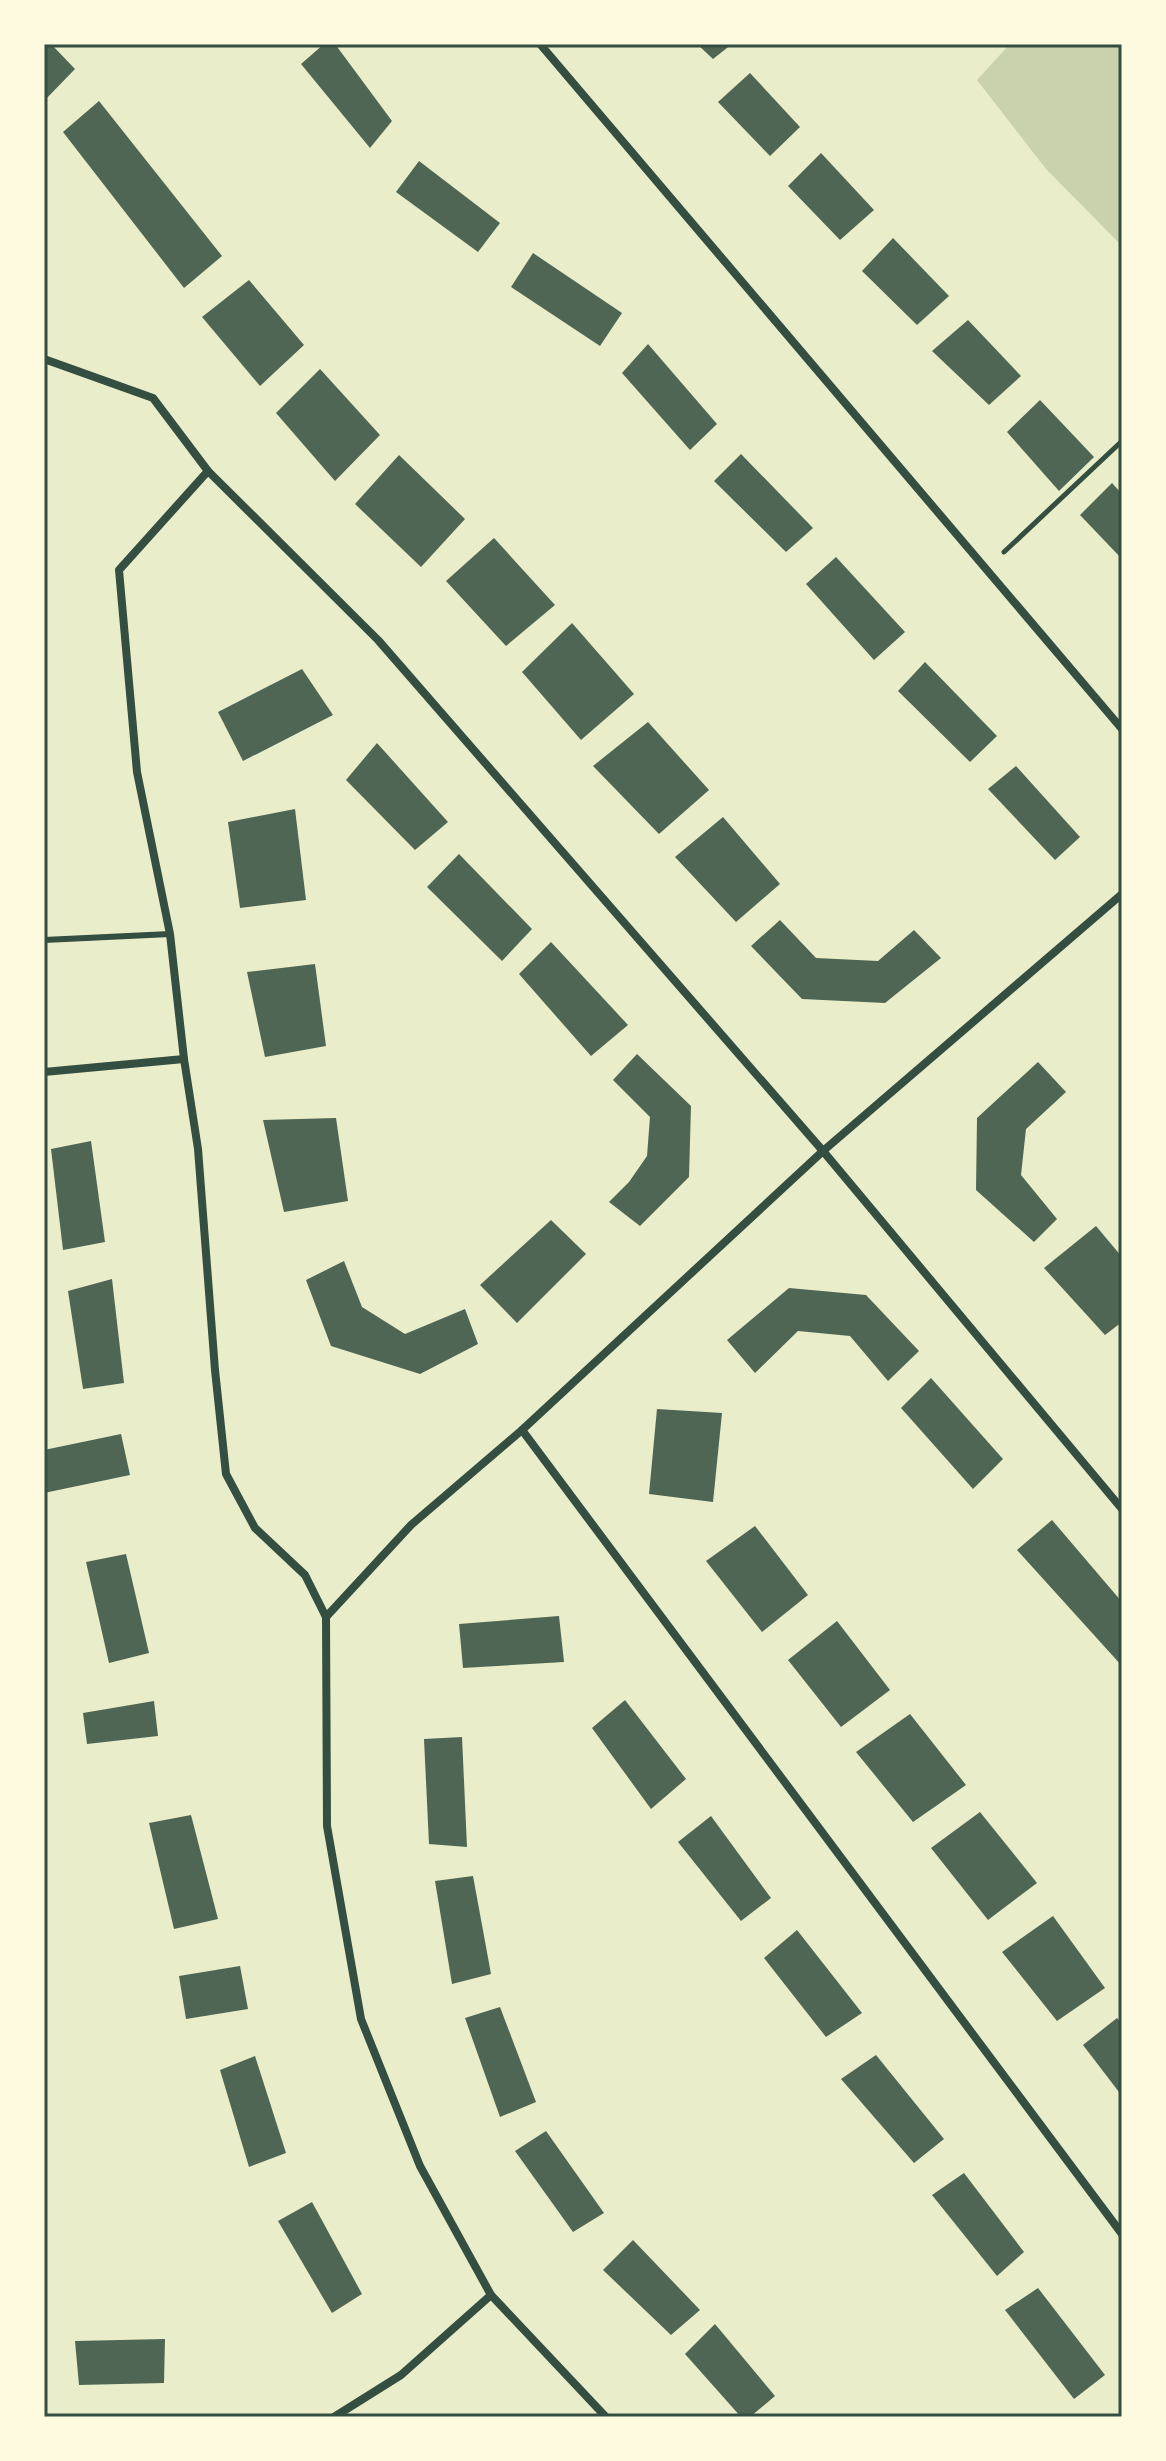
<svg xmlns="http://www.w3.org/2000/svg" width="1166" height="2461" font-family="'Archivo Narrow',sans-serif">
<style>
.green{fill:#cad2ad}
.building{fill:#4f6655}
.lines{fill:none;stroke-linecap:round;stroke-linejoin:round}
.path{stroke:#344e41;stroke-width:5}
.service{stroke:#344e41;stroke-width:6}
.minor{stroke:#344e41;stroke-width:8}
.neatline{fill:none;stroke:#344e41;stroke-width:3}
</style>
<rect width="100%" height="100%" fill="#e9edc9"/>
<!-- green -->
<path class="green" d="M 1010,44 L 1122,44 L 1122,246 L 1046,169 L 977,80 Z"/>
<!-- building -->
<g class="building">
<path d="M 44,44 L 51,44 L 75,69 L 44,101 Z"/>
<path d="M 324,44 L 335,44 L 392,121 L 370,148 L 301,64 Z"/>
<path d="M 697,44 L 732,44 L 713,59 Z"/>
<path d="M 750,73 L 800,127 L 770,156 L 718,102 Z"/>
<path d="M 99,101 L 222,256 L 184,288 L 63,132 Z"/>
<path d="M 821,153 L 874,210 L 840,240 L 788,186 Z"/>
<path d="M 419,161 L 500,223 L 478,252 L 396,192 Z"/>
<path d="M 893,238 L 949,296 L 917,325 L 862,271 Z"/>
<path d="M 533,253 L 622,313 L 600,346 L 511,287 Z"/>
<path d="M 249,280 L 304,345 L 260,386 L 202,317 Z"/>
<path d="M 968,320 L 1021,376 L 989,405 L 932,351 Z"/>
<path d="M 648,344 L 717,424 L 690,450 L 622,373 Z"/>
<path d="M 320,369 L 380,435 L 335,481 L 276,413 Z"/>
<path d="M 1040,400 L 1094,457 L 1059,491 L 1007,432 Z"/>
<path d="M 741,454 L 813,528 L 786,552 L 714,481 Z"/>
<path d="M 399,455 L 465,519 L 421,567 L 355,504 Z"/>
<path d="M 1112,483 L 1122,494 L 1122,559 L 1080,515 Z"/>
<path d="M 494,538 L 555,605 L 506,646 L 446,581 Z"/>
<path d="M 836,557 L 905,632 L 874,660 L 806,584 Z"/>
<path d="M 572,623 L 634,694 L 581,740 L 522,672 Z"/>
<path d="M 925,662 L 997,736 L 970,762 L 898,691 Z"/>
<path d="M 302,669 L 333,715 L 243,761 L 218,712 Z"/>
<path d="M 648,722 L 709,790 L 659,834 L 593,766 Z"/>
<path d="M 377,743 L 448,822 L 415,850 L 346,780 Z"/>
<path d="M 1016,766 L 1080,837 L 1055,860 L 988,789 Z"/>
<path d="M 295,809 L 306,900 L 240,908 L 228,822 Z"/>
<path d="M 723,817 L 780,884 L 736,922 L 675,857 Z"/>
<path d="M 459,854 L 532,929 L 502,961 L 427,887 Z"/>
<path d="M 780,920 L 816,958 L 878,961 L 914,930 L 941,958 L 885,1003 L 802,999 L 751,946 Z"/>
<path d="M 551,942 L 628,1025 L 591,1056 L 519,974 Z"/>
<path d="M 315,964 L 326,1046 L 265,1057 L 247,972 Z"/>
<path d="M 637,1054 L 691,1106 L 689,1177 L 640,1226 L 609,1202 L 629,1182 L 647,1156 L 650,1117 L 613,1080 Z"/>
<path d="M 1038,1062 L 1066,1092 L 1026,1129 L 1021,1175 L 1057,1219 L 1034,1242 L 976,1190 L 977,1118 Z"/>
<path d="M 336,1118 L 348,1201 L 284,1212 L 263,1120 Z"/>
<path d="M 91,1141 L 105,1242 L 63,1250 L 51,1149 Z"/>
<path d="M 551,1220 L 586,1254 L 517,1323 L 480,1285 Z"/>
<path d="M 1096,1226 L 1122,1257 L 1122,1322 L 1105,1335 L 1044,1268 Z"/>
<path d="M 344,1261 L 362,1307 L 405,1334 L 465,1309 L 478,1344 L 420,1374 L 331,1346 L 306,1280 Z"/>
<path d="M 112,1279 L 124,1383 L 83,1389 L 68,1291 Z"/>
<path d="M 789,1288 L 866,1295 L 919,1351 L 888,1381 L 850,1336 L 798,1331 L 755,1373 L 727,1340 Z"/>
<path d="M 931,1378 L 1003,1459 L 973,1489 L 901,1408 Z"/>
<path d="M 657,1409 L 722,1413 L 713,1502 L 649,1494 Z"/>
<path d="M 121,1434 L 130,1475 L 44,1493 L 44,1450 Z"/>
<path d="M 1052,1520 L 1122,1602 L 1122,1666 L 1017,1550 Z"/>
<path d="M 755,1526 L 808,1595 L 762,1632 L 706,1561 Z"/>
<path d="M 126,1554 L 149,1653 L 109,1663 L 86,1562 Z"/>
<path d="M 559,1616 L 564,1662 L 463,1668 L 459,1624 Z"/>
<path d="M 837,1621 L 890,1690 L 841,1727 L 788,1660 Z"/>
<path d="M 625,1700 L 686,1779 L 651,1809 L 592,1728 Z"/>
<path d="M 154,1701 L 158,1736 L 87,1744 L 83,1713 Z"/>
<path d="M 910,1714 L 966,1785 L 913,1822 L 856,1752 Z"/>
<path d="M 462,1737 L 467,1847 L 429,1844 L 424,1739 Z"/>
<path d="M 980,1812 L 1037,1883 L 988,1920 L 931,1848 Z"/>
<path d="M 191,1815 L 218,1919 L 174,1929 L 149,1823 Z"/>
<path d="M 711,1816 L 771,1898 L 741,1921 L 678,1842 Z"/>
<path d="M 473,1876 L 491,1974 L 452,1984 L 435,1881 Z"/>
<path d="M 1053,1916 L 1105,1988 L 1057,2021 L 1002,1952 Z"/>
<path d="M 797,1930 L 862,2013 L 826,2037 L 764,1958 Z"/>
<path d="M 240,1966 L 248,2009 L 186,2019 L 179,1976 Z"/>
<path d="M 500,2007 L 536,2102 L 500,2117 L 465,2018 Z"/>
<path d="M 1117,2018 L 1122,2024 L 1122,2096 L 1083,2045 Z"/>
<path d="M 876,2055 L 944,2139 L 914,2163 L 841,2079 Z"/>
<path d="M 255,2056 L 286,2153 L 249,2167 L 220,2070 Z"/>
<path d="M 546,2131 L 604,2213 L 573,2232 L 515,2151 Z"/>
<path d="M 964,2173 L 1024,2252 L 997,2276 L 932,2195 Z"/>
<path d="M 312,2202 L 362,2294 L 332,2313 L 278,2221 Z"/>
<path d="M 633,2240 L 700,2310 L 671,2335 L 603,2270 Z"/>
<path d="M 1038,2288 L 1105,2375 L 1074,2399 L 1005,2310 Z"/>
<path d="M 715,2324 L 775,2396 L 750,2417 L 741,2417 L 685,2354 Z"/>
<path d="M 165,2339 L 164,2383 L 79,2385 L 75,2341 Z"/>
</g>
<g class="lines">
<!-- path -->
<path class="path" d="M 1004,552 L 1122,441"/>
<!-- service -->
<path class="service" d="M 44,940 L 170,934"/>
<!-- minor -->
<g class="minor">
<path d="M 540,44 L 1122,729"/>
<path d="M 44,359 L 153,398 L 208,471 L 378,640 L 823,1151 L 1122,1509"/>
<path d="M 208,471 L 119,570 L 137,772 L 170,934 L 184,1059 L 198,1149 L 215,1370 L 226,1474 L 255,1528 L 305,1575 L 326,1617 L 327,1826 L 361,2019 L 420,2166 L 491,2295 L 606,2417"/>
<path d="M 44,1072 L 184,1059"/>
<path d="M 522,1430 L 1122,2234"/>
<path d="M 326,1617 L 411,1525 L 522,1430 L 823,1151 L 1122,894"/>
<path d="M 334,2417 L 401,2375 L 491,2295"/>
</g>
</g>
<!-- border -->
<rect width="1166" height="2461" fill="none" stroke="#fefae0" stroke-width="92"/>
<rect x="46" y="46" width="1074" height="2369" class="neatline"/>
</svg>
